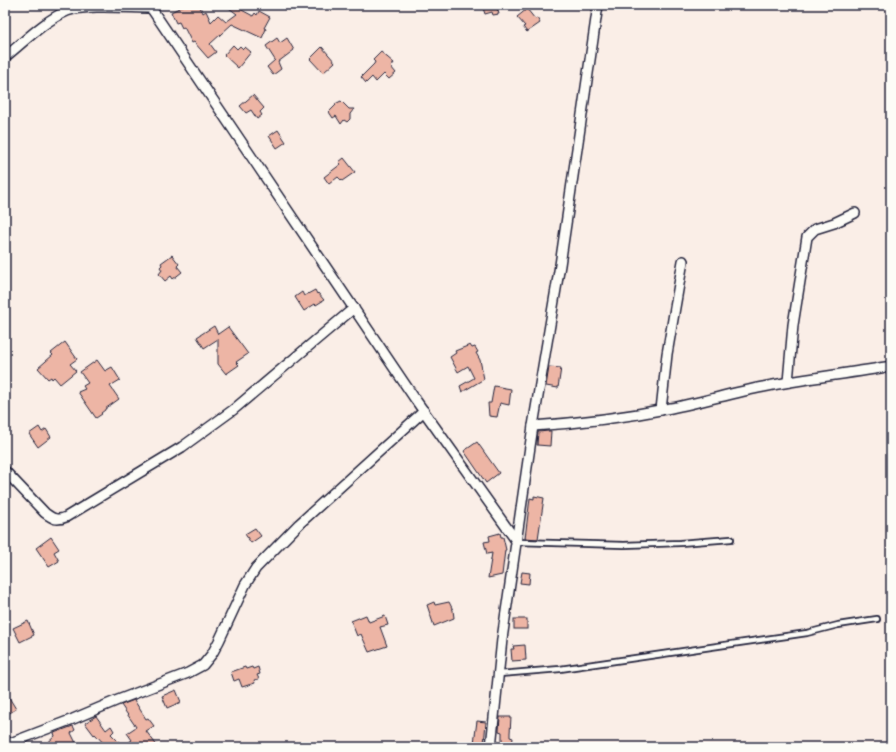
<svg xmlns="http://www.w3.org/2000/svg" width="896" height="752" font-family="'Indie Flower',sans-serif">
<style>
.building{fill:#edb5a5;stroke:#22223b}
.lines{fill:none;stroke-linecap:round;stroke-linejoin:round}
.lane-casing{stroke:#22223b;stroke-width:8}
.street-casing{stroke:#22223b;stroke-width:12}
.lane{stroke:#fdfcf7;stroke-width:4.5}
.street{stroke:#fdfcf7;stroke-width:9}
</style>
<rect width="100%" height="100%" fill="#faeee7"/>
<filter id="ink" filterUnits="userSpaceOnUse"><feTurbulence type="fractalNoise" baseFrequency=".025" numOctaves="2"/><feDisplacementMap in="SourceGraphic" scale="8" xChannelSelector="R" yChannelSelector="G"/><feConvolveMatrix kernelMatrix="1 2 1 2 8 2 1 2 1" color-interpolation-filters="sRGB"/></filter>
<g filter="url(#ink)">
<!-- building -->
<g class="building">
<path d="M 185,5 L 199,5 L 203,13 L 206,11 L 211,22 L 218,15 L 226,22 L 237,14 L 225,5 L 243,5 L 240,9 L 253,16 L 255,13 L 257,15 L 259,11 L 270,17 L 264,28 L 266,29 L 262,38 L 232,24 L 210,44 L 216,52 L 208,58 L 194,42 L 192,43 L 184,27 L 182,28 L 179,22 L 176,23 L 171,12 Z"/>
<path d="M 482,5 L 496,5 L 499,14 L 493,15 L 492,12 L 485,14 Z"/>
<path d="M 527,9 L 535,19 L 537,18 L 540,23 L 527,32 L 523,27 L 525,26 L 517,17 Z"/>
<path d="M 277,38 L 280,43 L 287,38 L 294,50 L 278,62 L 281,69 L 273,75 L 267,67 L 275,60 L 266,46 Z"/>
<path d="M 233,45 L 237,49 L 240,46 L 243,49 L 245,47 L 251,52 L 238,68 L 224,55 Z"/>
<path d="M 322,47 L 335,62 L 323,73 L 310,59 Z"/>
<path d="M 381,52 L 394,63 L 391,67 L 396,73 L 389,79 L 384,74 L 376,82 L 372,77 L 366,83 L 361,77 L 374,64 L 375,62 L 373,60 Z"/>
<path d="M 253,95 L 264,108 L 260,112 L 262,115 L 257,119 L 251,110 L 246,113 L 240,106 Z"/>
<path d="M 341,101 L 349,109 L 354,109 L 350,114 L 350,119 L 347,122 L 344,120 L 341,124 L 336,116 L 333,118 L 329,112 L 336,105 L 335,104 Z"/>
<path d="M 278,130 L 286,142 L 277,148 L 269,136 Z"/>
<path d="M 344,158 L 355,172 L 342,181 L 338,177 L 329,184 L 324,177 L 341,164 L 339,162 Z"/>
<path d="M 172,255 L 179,264 L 177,266 L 182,272 L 173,279 L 171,276 L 165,281 L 159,274 L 162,270 L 160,267 L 162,265 L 161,263 Z"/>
<path d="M 315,290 L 317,294 L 318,293 L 324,300 L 316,305 L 315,304 L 304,311 L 295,297 L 302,292 L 304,296 Z"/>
<path d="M 214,326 L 218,334 L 228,327 L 248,354 L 236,362 L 239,365 L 226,374 L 218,364 L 218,339 L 204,348 L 197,337 Z"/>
<path d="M 65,342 L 77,359 L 70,364 L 76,371 L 60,384 L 54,377 L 52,379 L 51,377 L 48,379 L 38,368 L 53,355 L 51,353 Z"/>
<path d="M 470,345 L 472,348 L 475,347 L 478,352 L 476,353 L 480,360 L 484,379 L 462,392 L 460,386 L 474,378 L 468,366 L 458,372 L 450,357 L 456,353 L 455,351 Z"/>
<path d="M 97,360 L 105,371 L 112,367 L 120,380 L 110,386 L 119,399 L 105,409 L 105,410 L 101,413 L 102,414 L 96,418 L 78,392 L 85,389 L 83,386 L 88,383 L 80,372 Z"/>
<path d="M 549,367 L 561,368 L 558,388 L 546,386 Z"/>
<path d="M 494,386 L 511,389 L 509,405 L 500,403 L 497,417 L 489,416 L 488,403 L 491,403 Z"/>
<path d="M 39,427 L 42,432 L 46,429 L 51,437 L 38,447 L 29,434 Z"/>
<path d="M 549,431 L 551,431 L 550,446 L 537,445 L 538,432 Z"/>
<path d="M 477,442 L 499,473 L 486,483 L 464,451 Z"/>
<path d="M 534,496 L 544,498 L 538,539 L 525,538 L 530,498 L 534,499 Z"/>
<path d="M 255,528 L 261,536 L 251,543 L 245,534 Z"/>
<path d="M 500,533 L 501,537 L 503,537 L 506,550 L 505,550 L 502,575 L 488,578 L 492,553 L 487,554 L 484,542 L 490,541 L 489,536 Z"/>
<path d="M 51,537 L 59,549 L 54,552 L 59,561 L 49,567 L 36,548 Z"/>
<path d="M 522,572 L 530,573 L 529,584 L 520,583 Z"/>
<path d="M 434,602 L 435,605 L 449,602 L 453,610 L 454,618 L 434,626 L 427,605 Z"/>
<path d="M 366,615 L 369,622 L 385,616 L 388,625 L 380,627 L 387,646 L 369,652 L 361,634 L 357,636 L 351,621 Z"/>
<rect x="514" y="619" width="13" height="10"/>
<path d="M 28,621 L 34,635 L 20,642 L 13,628 Z"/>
<path d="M 525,645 L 526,660 L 512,661 L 511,649 L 514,649 L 513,646 Z"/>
<path d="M 245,667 L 246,669 L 252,667 L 253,669 L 258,667 L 260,674 L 257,675 L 259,679 L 254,680 L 255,683 L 242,687 L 239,679 L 234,681 L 231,672 Z"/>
<path d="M 176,690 L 181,702 L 167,708 L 162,696 Z"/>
<path d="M 5,691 L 16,709 L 5,716 Z"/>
<path d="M 134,700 L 146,719 L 148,718 L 154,726 L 146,731 L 158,747 L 122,747 L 132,740 L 127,733 L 136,727 L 121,705 Z"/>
<path d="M 96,716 L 106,730 L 111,726 L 114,731 L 111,734 L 121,744 L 117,747 L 107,747 L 95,734 L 94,735 L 85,723 Z"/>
<path d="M 500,717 L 511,717 L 510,733 L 510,737 L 513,738 L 512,745 L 502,744 L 502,732 L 499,731 Z"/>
<path d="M 477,721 L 486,722 L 484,744 L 474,743 Z"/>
<path d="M 73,726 L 75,730 L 71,733 L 78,747 L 43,747 L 55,736 L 54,733 Z"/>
</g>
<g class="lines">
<defs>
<g id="lane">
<path d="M 517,542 L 624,545 L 680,543 L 731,539"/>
<path d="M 499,674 L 560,669 L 759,640 L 807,633 L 838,625 L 877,619"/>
</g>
<g id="street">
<path d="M 149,5 L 415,399 L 517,542"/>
<path d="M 5,57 C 25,41 44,21 67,11 C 85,4 130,8 151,8"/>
<path d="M 788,382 L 793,325 L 807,237 L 815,229 L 834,223 L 855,213"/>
<path d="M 661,410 L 667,354 L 683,261"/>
<path d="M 533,426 C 579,423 626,417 671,408 C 702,402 732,393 763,387 C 805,378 848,374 891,366"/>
<path d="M 5,471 L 45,513 C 53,519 57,521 66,517 L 182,447 L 233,410 L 354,308"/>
<path d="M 5,745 L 73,719 L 118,700 L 188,673 L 203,665 L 212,654 L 219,641 L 245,585 L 256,568 L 299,524 L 424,411"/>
<path d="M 491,747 L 502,639 L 533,426 L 560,265 L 598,5"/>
</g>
</defs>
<!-- lane casing -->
<use href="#lane" class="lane-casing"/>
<!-- street casing -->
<use href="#street" class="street-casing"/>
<!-- lane -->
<use href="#lane" class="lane"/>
<!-- street -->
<use href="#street" class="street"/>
</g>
</g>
<!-- margin -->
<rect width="896" height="752" fill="none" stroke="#fdfcf7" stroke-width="20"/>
<rect x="10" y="10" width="876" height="732" fill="none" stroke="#22223b" stroke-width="1.5" filter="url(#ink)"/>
</svg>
